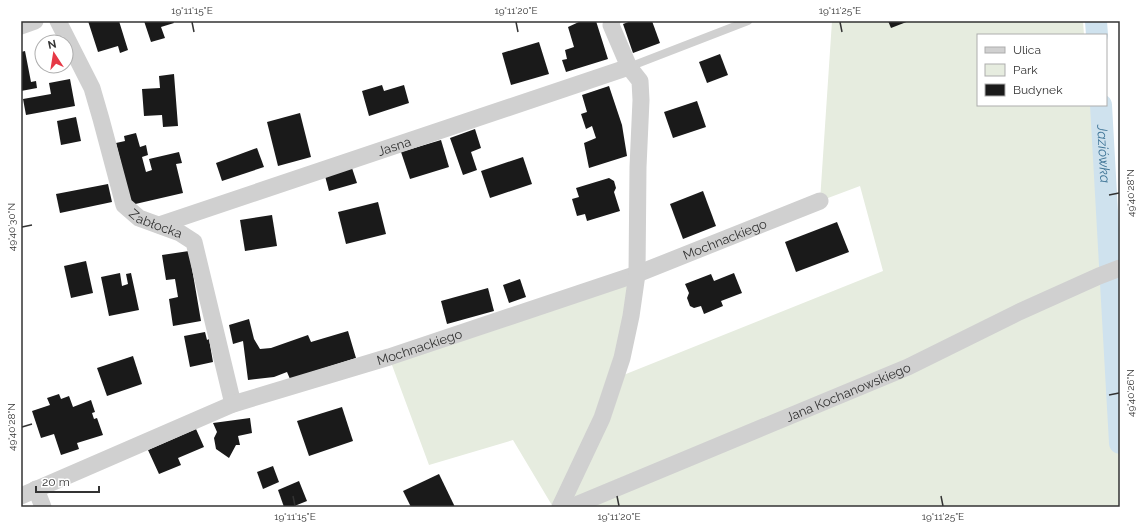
<svg xmlns="http://www.w3.org/2000/svg" width="1141" height="528" font-family="Raleway,sans-serif">
<style>
.green{fill:#e6ecdf}
.lines{fill:none;stroke-linecap:round;stroke-linejoin:round}
.canal{stroke:#cfe2ee;stroke-width:22}
.building{fill:#1a1a1a}
.lane{stroke:#d0d0d0;stroke-width:8}
.street{stroke:#d0d0d0;stroke-width:17}
.ticks{fill:none;stroke:#333;stroke-width:1.5}
.labels{text-anchor:middle;dominant-baseline:central;stroke-width:4;stroke-linejoin:round;paint-order:stroke}
.street-label{font-size:13px;fill:#333;stroke:#fff}
.water-label{font-size:14px;font-style:italic;fill:#3f7597;stroke:#fff}
.neatline{fill:none;stroke:#333;stroke-width:1.5}
.ticks-label{font-size:10px;text-anchor:middle;fill:#333}
</style>
<rect width="100%" height="100%" fill="#fff"/>
<!-- green -->
<path class="green" d="M 832,21 L 1083,21 L 1084,35 L 978,35 L 978,105 L 1101,105 L 1120,442 L 1120,507 L 553,507 L 513,440 L 429,465 L 389,357 L 637,267 L 616,378 L 883,271 L 860,186 L 820,201 Z"/>
<g class="lines">
<!-- canal -->
<g class="canal">
<path d="M 1096,21 L 1097,35"/>
<path id="s1" d="M 1101,105 L 1120,443"/>
</g>
</g>
<!-- building -->
<g class="building">
<path d="M 88,21 L 119,21 L 128,50 L 120,53 L 118,46 L 98,52 Z"/>
<path d="M 144,21 L 173,21 L 174,23 L 161,27 L 165,38 L 151,42 Z"/>
<path d="M 581,21 L 596,21 L 608,59 L 566,72 L 562,60 L 567,59 L 565,50 L 574,47 L 568,27 Z"/>
<path d="M 631,21 L 652,21 L 660,43 L 633,53 L 623,24 Z"/>
<path d="M 888,21 L 909,21 L 891,28 Z"/>
<path d="M 539,42 L 549,74 L 511,85 L 502,53 Z"/>
<path d="M 25,51 L 31,82 L 36,81 L 37,88 L 21,91 L 21,52 Z"/>
<path d="M 720,54 L 728,75 L 707,83 L 699,62 Z"/>
<path d="M 174,74 L 178,126 L 163,127 L 162,115 L 144,116 L 142,89 L 160,88 L 159,76 Z"/>
<path d="M 70,79 L 75,106 L 26,115 L 23,99 L 51,94 L 49,83 Z"/>
<path d="M 382,85 L 384,91 L 404,85 L 409,103 L 369,116 L 362,91 Z"/>
<path d="M 609,86 L 622,125 L 627,156 L 589,168 L 584,143 L 596,138 L 592,126 L 586,129 L 581,114 L 587,112 L 582,95 Z"/>
<path d="M 697,101 L 706,127 L 673,138 L 664,112 Z"/>
<path d="M 300,113 L 311,157 L 278,166 L 267,122 Z"/>
<path d="M 76,117 L 81,141 L 61,145 L 57,121 Z"/>
<path d="M 475,129 L 481,148 L 471,152 L 477,170 L 463,175 L 450,138 Z"/>
<path d="M 136,133 L 140,147 L 146,145 L 148,155 L 142,157 L 146,172 L 152,170 L 149,159 L 179,152 L 182,163 L 176,164 L 183,193 L 131,205 L 116,143 L 125,141 L 124,136 Z"/>
<path d="M 441,140 L 449,167 L 410,179 L 401,152 Z"/>
<path d="M 257,148 L 264,167 L 222,181 L 216,163 Z"/>
<path d="M 523,157 L 532,184 L 490,198 L 481,171 Z"/>
<path d="M 352,168 L 357,183 L 329,191 L 325,176 Z"/>
<path d="M 609,178 L 614,181 L 616,188 L 614,192 L 620,211 L 587,221 L 585,214 L 577,216 L 572,199 L 579,197 L 576,188 Z"/>
<path d="M 108,184 L 112,202 L 60,213 L 56,194 Z"/>
<path d="M 703,191 L 716,226 L 683,239 L 670,204 Z"/>
<path d="M 378,202 L 386,234 L 346,244 L 338,212 Z"/>
<path d="M 272,215 L 277,246 L 245,251 L 240,220 Z"/>
<path d="M 837,222 L 849,252 L 796,272 L 785,242 Z"/>
<path d="M 189,251 L 201,321 L 173,326 L 169,299 L 178,297 L 175,279 L 166,280 L 162,255 Z"/>
<path d="M 86,261 L 93,293 L 71,298 L 64,266 Z"/>
<path d="M 120,273 L 122,286 L 128,284 L 126,274 L 131,273 L 139,310 L 109,316 L 101,277 Z"/>
<path d="M 734,273 L 742,293 L 721,301 L 723,306 L 704,314 L 701,306 L 694,308 L 690,306 L 687,298 L 689,293 L 685,284 L 711,274 L 714,281 Z"/>
<path d="M 520,279 L 526,297 L 509,303 L 503,285 Z"/>
<path d="M 488,288 L 494,311 L 447,324 L 441,301 Z"/>
<path d="M 249,319 L 254,339 L 260,349 L 271,348 L 308,335 L 311,342 L 348,331 L 356,358 L 290,379 L 287,372 L 274,377 L 248,380 L 243,341 L 233,344 L 229,325 Z"/>
<path d="M 205,332 L 207,340 L 209,339 L 213,362 L 190,367 L 184,336 Z"/>
<path d="M 133,356 L 142,384 L 107,396 L 97,368 Z"/>
<path d="M 59,394 L 61,399 L 69,396 L 73,407 L 91,400 L 95,412 L 92,413 L 94,419 L 97,418 L 103,435 L 77,443 L 79,449 L 61,455 L 54,434 L 41,438 L 32,411 L 50,405 L 47,398 Z"/>
<path d="M 342,407 L 353,441 L 309,456 L 297,421 Z"/>
<path d="M 250,418 L 252,433 L 238,436 L 240,445 L 236,445 L 229,458 L 216,449 L 214,438 L 217,432 L 213,423 Z"/>
<path d="M 196,429 L 204,447 L 178,458 L 181,465 L 159,474 L 148,450 Z"/>
<path d="M 273,466 L 279,482 L 263,489 L 257,472 Z"/>
<path d="M 439,474 L 455,507 L 411,507 L 403,491 Z"/>
<path d="M 299,481 L 307,501 L 292,507 L 284,507 L 278,490 Z"/>
</g>
<g class="lines">
<!-- lane -->
<path class="lane" d="M 629,67 L 748,21"/>
<!-- street -->
<g class="street">
<path id="s2" d="M 58,21 L 92,88 L 101,119 L 124,205 L 139,218 L 180,233 L 194,242 L 233,404"/>
<path d="M 21,26 L 35,21"/>
<path id="s3" d="M 159,225 L 629,67"/>
<path d="M 36,489 L 43,507"/>
<path id="s4" d="M 21,496 L 233,404 L 389,357 L 637,274 L 820,201"/>
<path d="M 560,507 L 602,418 L 622,358 L 631,316 L 637,274 L 638,167 L 641,100 L 640,81 L 629,67 L 611,25 L 612,21"/>
<path id="s5" d="M 571,507 L 908,367 L 1019,312 L 1099,276 L 1120,268"/>
</g>
</g>
<!-- ticks -->
<path class="ticks" d="M 192,22 L 194,32M 516,22 L 518,32M 840,22 L 842,32M 1109,195 L 1119,193M 22,227 L 32,225M 1109,395 L 1119,393M 22,427 L 32,424M 293,496 L 295,506M 617,496 L 619,506M 941,496 L 943,506"/>
<g class="labels">
<!-- street labels -->
<g class="street-label">
<text stroke="none"><textPath href="#s3" startOffset="248">Jasna</textPath></text>
<text stroke="none"><textPath href="#s2" startOffset="234">Zabłocka</textPath></text>
<text stroke="none"><textPath href="#s4" startOffset="750">Mochnackiego</textPath></text>
<text stroke="none"><textPath href="#s4" startOffset="426">Mochnackiego</textPath></text>
<text stroke="none"><textPath href="#s5" startOffset="300">Jana Kochanowskiego</textPath></text>
</g>
<!-- water labels -->
<g class="water-label">
<text stroke="none"><textPath href="#s1" startOffset="49">Jaziówka</textPath></text>
</g>
</g>
<!-- border -->
<rect width="1141" height="528" fill="none" stroke="#ffffff" stroke-width="44"/>
<!-- legend -->
<rect x="977" y="34" width="130" height="72" fill="#ffffff" stroke="#adadad"/>
<rect x="985" y="47" width="20" height="6" fill="#d0d0d0" stroke="#adadad"/>
<text x="1013" y="54" font-size="12" fill="#333333">Ulica</text>
<rect x="985" y="64" width="20" height="12" fill="#e6ecdf" stroke="#adadad"/>
<text x="1013" y="74" font-size="12" fill="#333333">Park</text>
<rect x="985" y="84" width="20" height="12" fill="#1a1a1a" stroke="#adadad"/>
<text x="1013" y="94" font-size="12" fill="#333333">Budynek</text>
<!-- north arrow -->
<g transform="translate(54 54) rotate(348)"><circle r="19" fill="#ffffff" stroke="#adadad"/>
<path d="M0-3L7 15L0 10L-7 15Z" fill="#e63946"/>
<text y="-6" font-size="11" font-weight="bold" text-anchor="middle" fill="#333333">N</text>
</g>
<!-- scale -->
<path d="M36 486v6h63v-6" fill="none" stroke="#333333" stroke-width="2"/>
<text x="42" y="486" font-size="12" fill="#333333" stroke="#ffffff" stroke-width="3" paint-order="stroke">20 m</text>
<rect x="22" y="22" width="1097" height="484" class="neatline"/>
<g class="ticks-label">
<text x="192" y="14">19°11'15"E</text>
<text x="516" y="14">19°11'20"E</text>
<text x="840" y="14">19°11'25"E</text>
<text transform="translate(1130 193) rotate(-90)" y="4">49°40'28"N</text>
<text transform="translate(11 227) rotate(-90)" y="4">49°40'30"N</text>
<text transform="translate(1130 393) rotate(-90)" y="4">49°40'26"N</text>
<text transform="translate(11 427) rotate(-90)" y="4">49°40'28"N</text>
<text x="295" y="520">19°11'15"E</text>
<text x="619" y="520">19°11'20"E</text>
<text x="943" y="520">19°11'25"E</text>
</g>
</svg>
